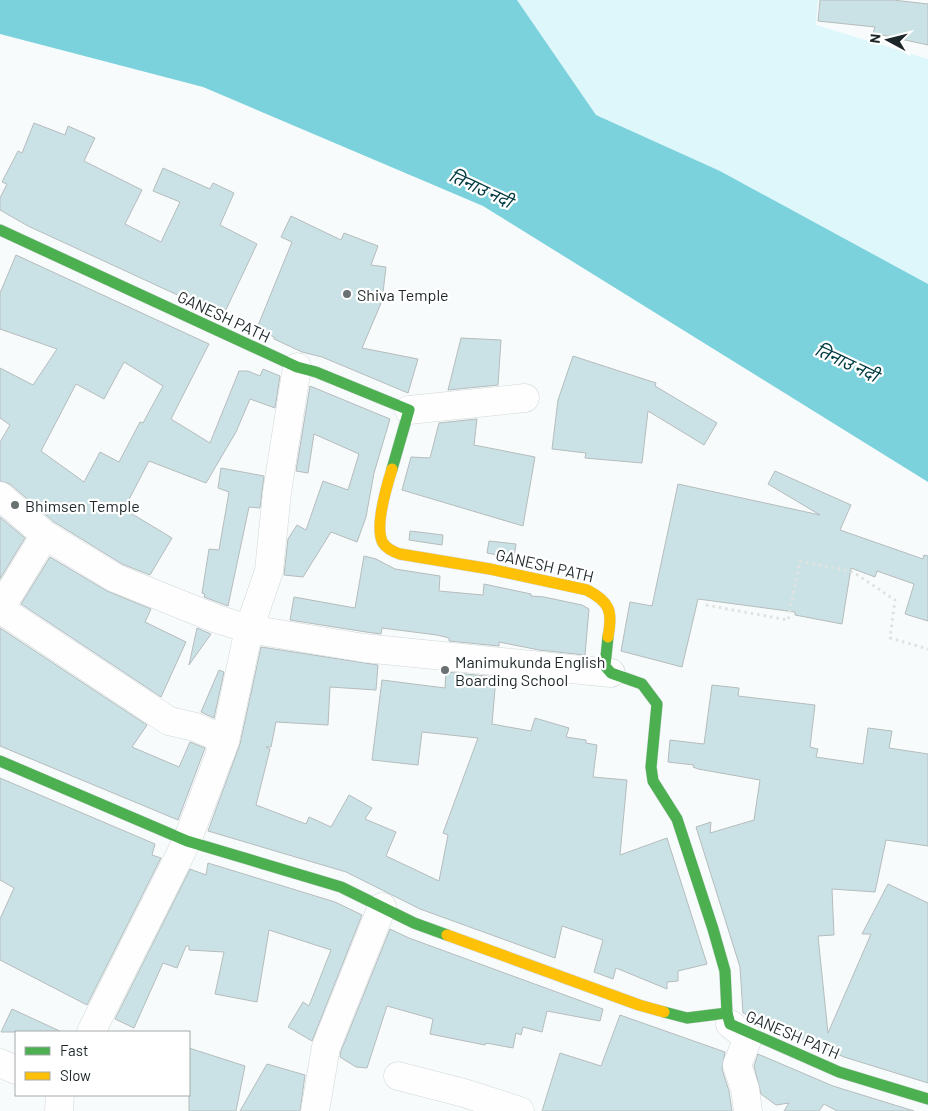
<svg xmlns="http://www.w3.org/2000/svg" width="928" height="1111" font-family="Barlow,'Noto Sans Devanagari',sans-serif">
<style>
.green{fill:#ddf7fb}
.water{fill:#7bd2dd}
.building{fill:#cae2e5;stroke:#b6bcbd;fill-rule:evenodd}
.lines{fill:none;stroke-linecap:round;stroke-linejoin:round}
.street-casing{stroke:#d0d7d8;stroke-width:29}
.fast-casing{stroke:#d0d7d8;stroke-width:12}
.slow-casing{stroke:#d0d7d8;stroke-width:12}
.path{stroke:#e0e2e2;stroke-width:3;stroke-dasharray:2.5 4;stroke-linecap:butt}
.street{stroke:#fefeff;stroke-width:28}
.fast{stroke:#4caf50;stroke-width:11}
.slow{stroke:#ffc107;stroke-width:11}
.poi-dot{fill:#6a7173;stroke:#fff;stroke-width:2}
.labels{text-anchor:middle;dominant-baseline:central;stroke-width:4.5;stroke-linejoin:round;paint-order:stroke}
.poi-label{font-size:16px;fill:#1d2729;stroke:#fff;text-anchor:start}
.street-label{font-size:16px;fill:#1d2729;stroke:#fff}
.water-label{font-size:18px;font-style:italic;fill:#003b42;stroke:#fff}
</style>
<rect width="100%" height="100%" fill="#f8fbfc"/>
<!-- green -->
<path class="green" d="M 517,0 L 818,0 L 816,25 L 928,59 L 928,284 L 720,171 L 596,115 Z"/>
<!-- water -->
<path class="water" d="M 0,0 L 517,0 L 596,115 L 720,171 L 928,284 L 928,482 L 483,206 L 203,87 L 0,34 Z"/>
<!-- building -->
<g class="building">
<path d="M 820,0 L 893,0 L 928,4 L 928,45 L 873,33 L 875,27 L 818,21 Z"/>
<path d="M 34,123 L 65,135 L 68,126 L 95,138 L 84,161 L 142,190 L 125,224 L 161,242 L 180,202 L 153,191 L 163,168 L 210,189 L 213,183 L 234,193 L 220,225 L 257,244 L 223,316 L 28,226 L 0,210 L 0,198 L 7,184 L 2,182 L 18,151 L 22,153 Z"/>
<path d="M 291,216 L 341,240 L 344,233 L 378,246 L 371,265 L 386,267 L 382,301 L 362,348 L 418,359 L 408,393 L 322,357 L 302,352 L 274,339 L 274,337 L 257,328 L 292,242 L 281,237 Z"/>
<path d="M 16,255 L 209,344 L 171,419 L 210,443 L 239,371 L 248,371 L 260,376 L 263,369 L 280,376 L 275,408 L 250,399 L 236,432 L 206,483 L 149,461 L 124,509 L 172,538 L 150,575 L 122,564 L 54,522 L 10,484 L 0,481 L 0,442 L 10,425 L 0,418 L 0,368 L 33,385 L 57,349 L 0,329 L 0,293 ZM 124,362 L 163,386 L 143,423 L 140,422 L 119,462 L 100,452 L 84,482 L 41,451 L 76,384 L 104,399 Z"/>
<path d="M 461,338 L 501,340 L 498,385 L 448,390 Z"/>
<path d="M 573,356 L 656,383 L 655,386 L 717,423 L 704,445 L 648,411 L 642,463 L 585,458 L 586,453 L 552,449 L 558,400 Z"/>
<path d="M 310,386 L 390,419 L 374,473 L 366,517 L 357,542 L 331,532 L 303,577 L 284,575 L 288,539 L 297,525 L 306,530 L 323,481 L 348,490 L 359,454 L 314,434 L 308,473 L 296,471 Z"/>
<path d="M 477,419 L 474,445 L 535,457 L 523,526 L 402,490 L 411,457 L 430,458 L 439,423 Z"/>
<path d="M 221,468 L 264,476 L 260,508 L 249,507 L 228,606 L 204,597 L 205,594 L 202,593 L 209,549 L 219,550 L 229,492 L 218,488 Z"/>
<path d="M 775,471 L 851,505 L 840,530 L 923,559 L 924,555 L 928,556 L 928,621 L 905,614 L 914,584 L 877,571 L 875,577 L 851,568 L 842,624 L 795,615 L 795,612 L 698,599 L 682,667 L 621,651 L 630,602 L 652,606 L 678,484 L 820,515 L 768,484 Z"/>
<path d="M 0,517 L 25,538 L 0,579 Z"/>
<path d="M 410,531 L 443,535 L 442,545 L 409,540 Z"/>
<path d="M 489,541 L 516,544 L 514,558 L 487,553 Z"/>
<path d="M 364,556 L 376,559 L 395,569 L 440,576 L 439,591 L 483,595 L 484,584 L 531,594 L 531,596 L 544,597 L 582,605 L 589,609 L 585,655 L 539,650 L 499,642 L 499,646 L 449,641 L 449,638 L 437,635 L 382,628 L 381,634 L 366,632 L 290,620 L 294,597 L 355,608 Z"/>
<path d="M 50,557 L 107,591 L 151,609 L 145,622 L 186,642 L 161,697 L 21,604 Z"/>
<path d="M 0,628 L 147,725 L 132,747 L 179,767 L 190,742 L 205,748 L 178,820 L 0,746 Z"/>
<path d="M 197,628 L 211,634 L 189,665 Z"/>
<path d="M 261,647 L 378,665 L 376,690 L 330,687 L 328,725 L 276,722 L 271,747 L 266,747 L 270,749 L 256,805 L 306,824 L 309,817 L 331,827 L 349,795 L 372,808 L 365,819 L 396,832 L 386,856 L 439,881 L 448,835 L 443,833 L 478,738 L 422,732 L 418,765 L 372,760 L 382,680 L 445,688 L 446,672 L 496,677 L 492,724 L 531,731 L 535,718 L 569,728 L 566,737 L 586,740 L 586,743 L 597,745 L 593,777 L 627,780 L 620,855 L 667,838 L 707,964 L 678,971 L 678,981 L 667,982 L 667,989 L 616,968 L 613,979 L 594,972 L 603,940 L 562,926 L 555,958 L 420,909 L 346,872 L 208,831 L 240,744 Z"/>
<path d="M 219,670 L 224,672 L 214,718 L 201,712 Z"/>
<path d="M 712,685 L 739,688 L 738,696 L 815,705 L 810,747 L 818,749 L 816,757 L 863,764 L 868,728 L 892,731 L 889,748 L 928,754 L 928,846 L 886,840 L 875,892 L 832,889 L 834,935 L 818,936 L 828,1033 L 871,934 L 862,934 L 888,884 L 928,903 L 928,1083 L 844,1057 L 743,1013 L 740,967 L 696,827 L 711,822 L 710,833 L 754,820 L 760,780 L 698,769 L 693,767 L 694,765 L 668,762 L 670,740 L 704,744 Z"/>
<path d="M 0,778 L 155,844 L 152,855 L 161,858 L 87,1005 L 0,960 L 0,919 L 14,888 L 0,880 Z"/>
<path d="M 208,863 L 335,902 L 362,915 L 312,1041 L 288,1027 L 303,1002 L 309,1006 L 331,950 L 269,930 L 257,1002 L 215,994 L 224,952 L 189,950 L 189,946 L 186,946 L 177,968 L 163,963 L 134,1028 L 115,1019 L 190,869 L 206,875 Z"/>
<path d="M 390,929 L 409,938 L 603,1009 L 600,1021 L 547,1011 L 542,1032 L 523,1027 L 521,1035 L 516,1033 L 513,1048 L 486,1043 L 485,1045 L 430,1034 L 433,1019 L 387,1006 L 367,1068 L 356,1067 L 340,1057 L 341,1051 Z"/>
<path d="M 12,1009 L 62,1032 L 1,1032 Z"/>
<path d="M 620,1015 L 725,1052 L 722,1069 L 729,1091 L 732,1111 L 542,1111 L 560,1053 L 601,1066 Z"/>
<path d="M 189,1048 L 245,1066 L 236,1111 L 189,1111 Z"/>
<path d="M 758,1054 L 833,1086 L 914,1111 L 837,1111 L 824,1104 L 819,1111 L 784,1111 L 789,1103 L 776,1105 L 761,1094 L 754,1066 Z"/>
<path d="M 267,1064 L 305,1075 L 300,1111 L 240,1111 Z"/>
</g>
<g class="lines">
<defs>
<g id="street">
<path d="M 409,410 L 525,398"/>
<path d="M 0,496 L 45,535 L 115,578 L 217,619 L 249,629 L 364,648 L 611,673"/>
<path d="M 0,609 L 169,721 L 195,727 L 219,737 L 221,752"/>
<path d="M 0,609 L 45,535"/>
<path d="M 730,1024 L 748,1038 L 737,1065 L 745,1089 L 748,1111"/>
<path d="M 91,1032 L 187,841 L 225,741 L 249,629 L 269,571 L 277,492 L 297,367"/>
<path d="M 0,1063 L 16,1070"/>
<path d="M 398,1076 L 464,1093 L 520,1111"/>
<path d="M 59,1111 L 60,1095"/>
<path d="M 315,1111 L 326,1047 L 382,907"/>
</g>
<g id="fast">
<path d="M 0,230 L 297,367 L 316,372 L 409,410 L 392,469"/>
<path d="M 608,637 L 605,666 L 611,673 L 642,684 L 657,704 L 651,767 L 653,781 L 677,819 L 713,929 L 725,971 L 727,1013 L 730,1024 L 839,1072 L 928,1099"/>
<path d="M 0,761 L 187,841 L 341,887 L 414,923 L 447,935"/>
<path d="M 664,1012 L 687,1018 L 727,1013"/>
</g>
<g id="slow">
<path d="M 392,469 C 387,485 374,528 383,543 C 387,549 394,552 400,554 L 490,569 L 587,590 C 610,602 613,611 608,637"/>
<path d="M 447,935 L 639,1005 L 664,1012"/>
</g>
</defs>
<!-- street casing -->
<use href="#street" class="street-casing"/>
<!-- fast casing -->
<use href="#fast" class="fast-casing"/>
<!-- slow casing -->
<use href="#slow" class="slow-casing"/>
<!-- path -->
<path class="path" d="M 706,605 L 788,620 L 800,561 L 853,572 L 895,600 L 890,638 L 928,649"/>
<!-- street -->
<use href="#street" class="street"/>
<!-- fast -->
<use href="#fast" class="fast"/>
<!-- slow -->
<use href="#slow" class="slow"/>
</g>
<!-- markers -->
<g class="poi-dot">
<circle cx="347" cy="294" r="5"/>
<circle cx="15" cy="505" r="5"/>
<circle cx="445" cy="670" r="5"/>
</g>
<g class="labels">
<!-- poi labels -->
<g class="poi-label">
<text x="357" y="294">Shiva Temple</text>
<text x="25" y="505">Bhimsen Temple</text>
<text x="455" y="661">Manimukunda English<tspan x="455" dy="18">Boarding School</tspan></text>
</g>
<!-- street labels -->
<g class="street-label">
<text transform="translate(224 316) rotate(25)">GANESH PATH</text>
<text transform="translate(545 565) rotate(13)">GANESH PATH</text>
<text transform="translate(793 1034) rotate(23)">GANESH PATH</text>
</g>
<!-- water labels -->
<g class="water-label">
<text transform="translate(481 188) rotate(25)">तिनाउ नदी</text>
<text transform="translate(847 362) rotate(25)">तिनाउ नदी</text>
</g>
</g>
<!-- legend -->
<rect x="15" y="1031" width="175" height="65" fill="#ffffff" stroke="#a5a9a9"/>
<rect x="25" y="1047" width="25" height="8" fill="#4caf50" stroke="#a5a9a9"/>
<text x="60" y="1056" font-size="15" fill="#1d2729">Fast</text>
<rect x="25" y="1072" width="25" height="8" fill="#ffc107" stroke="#a5a9a9"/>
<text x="60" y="1081" font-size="15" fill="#1d2729">Slow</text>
<!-- north arrow -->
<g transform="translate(888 40) rotate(277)" stroke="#ffffff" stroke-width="4" paint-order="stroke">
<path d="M0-4L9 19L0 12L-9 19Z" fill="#1d2729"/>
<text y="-8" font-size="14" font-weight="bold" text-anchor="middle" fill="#1d2729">N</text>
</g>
</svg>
